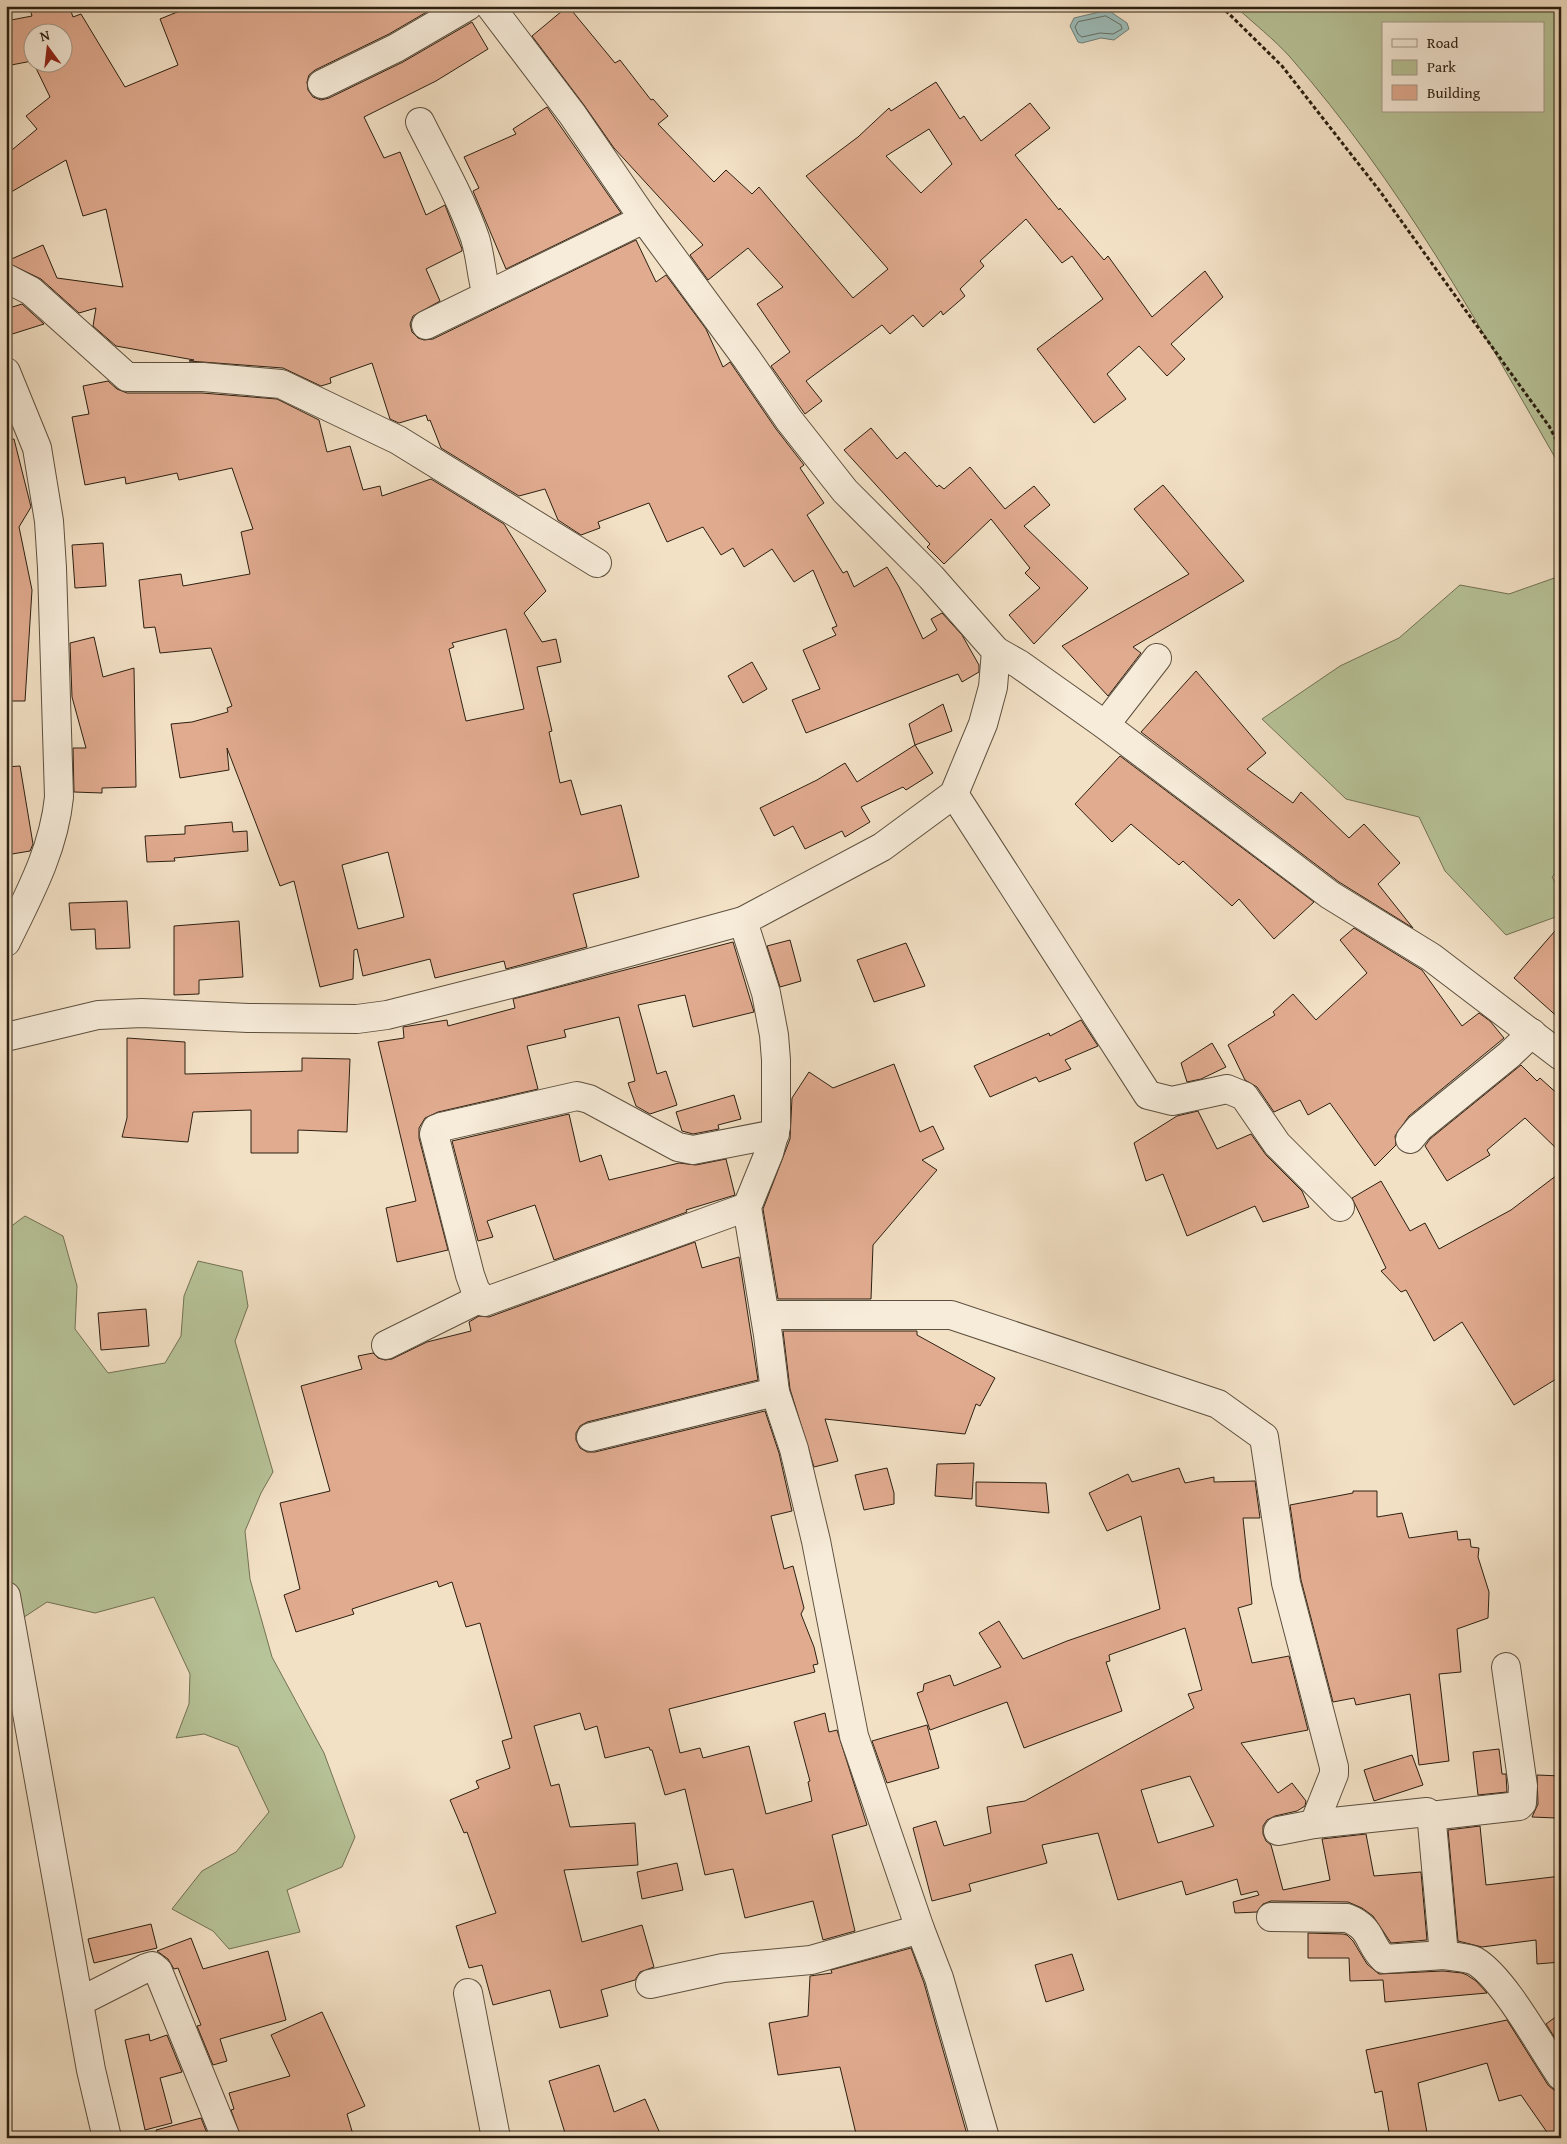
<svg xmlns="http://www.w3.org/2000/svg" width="1567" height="2144" font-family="'Gentium Book Plus',serif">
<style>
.green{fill:#b7c398;stroke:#727254;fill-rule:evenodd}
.water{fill:#9cbcb9;stroke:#6f7e76}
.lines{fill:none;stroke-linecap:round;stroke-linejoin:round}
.shore{stroke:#646e65;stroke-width:1}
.building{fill:#e1ab90;stroke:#2c2011;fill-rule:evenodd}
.minor-casing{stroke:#5e503e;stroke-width:30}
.path{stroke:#2c2011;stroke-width:3;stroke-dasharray:4 2.5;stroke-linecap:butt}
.minor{stroke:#f7ecda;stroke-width:28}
</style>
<rect width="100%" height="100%" fill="#f3e1c6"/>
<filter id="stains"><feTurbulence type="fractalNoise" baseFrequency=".004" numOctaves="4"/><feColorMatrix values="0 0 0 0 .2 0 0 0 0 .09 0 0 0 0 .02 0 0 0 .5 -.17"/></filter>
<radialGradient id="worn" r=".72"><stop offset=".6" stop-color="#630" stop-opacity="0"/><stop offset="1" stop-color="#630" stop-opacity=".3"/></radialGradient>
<!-- green -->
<g class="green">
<path d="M 1235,6 L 1561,6 L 1561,468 C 1480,326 1399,181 1290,57 C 1274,39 1253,23 1235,6 ZM 1383,24 L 1543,24 L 1543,111 L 1383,111 Z"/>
<path d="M 1560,576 L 1561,868 L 1552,877 L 1561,892 L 1561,915 L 1506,935 L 1445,871 L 1419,817 L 1346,799 L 1262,719 L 1340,666 L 1399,638 L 1460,585 L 1509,594 Z"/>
<path d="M 25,1216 L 63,1236 L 77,1286 L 75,1329 L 108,1373 L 165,1363 L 181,1336 L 184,1296 L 198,1261 L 242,1271 L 248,1306 L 235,1341 L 273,1472 L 261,1493 L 245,1531 L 250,1579 L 272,1657 L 324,1753 L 355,1837 L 342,1867 L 287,1890 L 300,1932 L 229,1949 L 213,1931 L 172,1909 L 202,1871 L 236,1852 L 269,1812 L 238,1747 L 204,1734 L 176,1738 L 189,1704 L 190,1674 L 154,1597 L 95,1613 L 47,1602 L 6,1629 L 6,1230 Z"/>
</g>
<!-- water -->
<path class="water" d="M 1108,10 L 1127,23 L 1129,29 L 1114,40 L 1101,38 L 1082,43 L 1078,42 L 1070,26 L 1074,18 Z"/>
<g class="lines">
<!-- shore -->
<path class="shore" d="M 1106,16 L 1121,25 L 1122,29 L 1113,34 L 1100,33 L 1082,37 L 1078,34 L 1075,27 L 1078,22 Z"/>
</g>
<!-- building -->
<g class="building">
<path d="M 29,6 L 69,6 L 73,17 L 81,14 L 125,87 L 178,65 L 160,19 L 192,6 L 437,6 L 389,34 L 315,70 L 309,75 L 307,82 L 308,90 L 313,97 L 321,100 L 329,98 L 403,62 L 472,22 L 488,49 L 436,81 L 364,117 L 384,158 L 400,152 L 426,215 L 445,205 L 462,249 L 462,251 L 426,269 L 440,301 L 413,316 L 410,324 L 412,332 L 418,338 L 424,340 L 433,339 L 636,240 L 656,282 L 666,275 L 706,329 L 723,367 L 730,362 L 776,429 L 804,465 L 800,468 L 824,503 L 807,515 L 843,573 L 847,571 L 854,587 L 887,567 L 899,587 L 923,639 L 937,630 L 931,619 L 942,613 L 962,635 L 979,665 L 979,672 L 962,682 L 958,674 L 806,733 L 792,700 L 820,689 L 803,650 L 836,635 L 832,628 L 837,626 L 813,570 L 794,582 L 772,549 L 744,567 L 733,548 L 721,555 L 703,527 L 667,542 L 649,503 L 598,522 L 600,528 L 581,535 L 558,520 L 545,489 L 519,496 L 441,448 L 430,420 L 428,421 L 426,415 L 399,423 L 390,419 L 372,363 L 330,378 L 331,383 L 321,386 L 283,368 L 189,361 L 194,360 L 116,346 L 93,326 L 96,308 L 79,313 L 41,279 L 8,263 L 7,261 L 43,245 L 57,278 L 123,287 L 106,209 L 83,216 L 66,160 L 6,195 L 6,155 L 37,129 L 26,116 L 50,97 L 33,62 L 62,62 L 62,32 L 32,32 L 32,61 L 6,66 L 6,21 L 32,16 Z"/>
<path d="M 568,6 L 615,63 L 620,60 L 651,100 L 653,99 L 668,116 L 658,124 L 714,182 L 726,170 L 752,194 L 759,187 L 853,298 L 888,269 L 806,176 L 858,137 L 889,108 L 891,111 L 936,82 L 960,119 L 964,116 L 981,141 L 1030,103 L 1050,128 L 1015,155 L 1059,210 L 1060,208 L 1104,260 L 1108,256 L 1152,317 L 1205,271 L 1223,297 L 1171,344 L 1185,359 L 1167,376 L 1139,346 L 1107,374 L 1126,399 L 1094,423 L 1037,349 L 1103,299 L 1072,256 L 1062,263 L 1026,219 L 980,261 L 984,266 L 960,289 L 965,296 L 943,315 L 941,311 L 923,327 L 913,315 L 890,334 L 882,325 L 806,381 L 822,401 L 805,414 L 771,366 L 790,352 L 757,304 L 783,287 L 748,248 L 708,280 L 690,255 L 703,245 L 614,148 L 584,105 L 532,36 ZM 929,129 L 952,164 L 921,193 L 886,156 Z"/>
<path d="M 547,107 L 621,213 L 506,269 L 473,191 L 479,188 L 464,157 L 516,134 L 513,129 Z"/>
<path d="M 22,304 L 44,324 L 6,336 L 6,309 Z"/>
<path d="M 108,381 L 117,389 L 127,393 L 202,393 L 277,399 L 319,420 L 327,452 L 350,446 L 363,490 L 380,486 L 382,496 L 431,479 L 504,524 L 546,591 L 524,613 L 542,642 L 556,639 L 561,662 L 537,667 L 552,731 L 549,732 L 560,783 L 571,780 L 581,815 L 621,805 L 639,877 L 573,894 L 587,947 L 506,969 L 504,961 L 435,978 L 430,959 L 363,976 L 357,949 L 354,950 L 353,979 L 320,987 L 294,881 L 280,886 L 227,748 L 229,770 L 180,778 L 171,724 L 192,722 L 228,712 L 227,708 L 232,706 L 211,648 L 160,653 L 155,627 L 144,628 L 139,580 L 181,574 L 183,586 L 250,574 L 241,532 L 253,529 L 232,468 L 179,480 L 177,473 L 126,484 L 125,477 L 85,485 L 72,417 L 89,414 L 83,386 ZM 506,629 L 524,709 L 466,721 L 449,649 L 454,647 L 452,643 ZM 388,852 L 404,917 L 358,929 L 342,865 Z"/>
<path d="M 871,428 L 897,459 L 905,452 L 937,487 L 939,485 L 944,489 L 970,467 L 1005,509 L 1034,486 L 1050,505 L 1024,526 L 1088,588 L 1034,644 L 1009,615 L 1040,588 L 1025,573 L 1030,568 L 991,519 L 944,564 L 927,547 L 930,544 L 844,450 Z"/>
<path d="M 14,439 L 31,507 L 19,527 L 32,590 L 25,701 L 6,701 L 6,440 Z"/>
<path d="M 1163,485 L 1244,581 L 1133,647 L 1141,653 L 1108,696 L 1062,646 L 1189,574 L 1134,509 Z"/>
<path d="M 103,543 L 106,586 L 75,588 L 72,545 Z"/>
<path d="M 94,637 L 103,677 L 134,668 L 136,787 L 102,788 L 102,793 L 74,792 L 73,748 L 86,748 L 72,697 L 70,643 Z"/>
<path d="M 752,662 L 767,689 L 743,703 L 728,676 Z"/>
<path d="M 1196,671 L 1266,753 L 1247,769 L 1293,803 L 1301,792 L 1349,838 L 1364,824 L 1400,863 L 1378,884 L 1413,928 L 1339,882 L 1141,732 Z"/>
<path d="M 943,704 L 952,731 L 915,745 L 909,724 Z"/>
<path d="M 915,745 L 933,773 L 906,790 L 903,787 L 861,807 L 870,822 L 845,837 L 842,831 L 805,849 L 793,826 L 774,836 L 760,808 L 817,780 L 845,763 L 857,782 Z"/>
<path d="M 1120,756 L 1314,902 L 1274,939 L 1239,899 L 1232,906 L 1183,861 L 1179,865 L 1131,824 L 1112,842 L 1075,804 Z"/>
<path d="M 20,766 L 33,844 L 30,851 L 6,855 L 6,767 Z"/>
<path d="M 232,822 L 233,832 L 247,831 L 248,851 L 174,858 L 175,861 L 147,862 L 145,836 L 185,834 L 185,826 Z"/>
<path d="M 127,901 L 130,948 L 96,949 L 95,929 L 71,930 L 69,903 Z"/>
<path d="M 239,921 L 243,977 L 199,980 L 199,994 L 174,995 L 174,926 Z"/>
<path d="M 1561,924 L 1561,1020 L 1514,978 Z"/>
<path d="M 1354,928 L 1422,970 L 1462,1026 L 1479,1013 L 1490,1021 L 1504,1038 L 1409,1116 L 1395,1136 L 1396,1145 L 1375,1166 L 1330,1103 L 1308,1115 L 1300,1100 L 1274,1112 L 1257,1087 L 1245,1080 L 1228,1045 L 1275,1015 L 1273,1012 L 1293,994 L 1316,1020 L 1367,973 L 1340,940 Z"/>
<path d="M 790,940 L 801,981 L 780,987 L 767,946 Z"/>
<path d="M 733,942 L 754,1012 L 693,1027 L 685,995 L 638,1005 L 657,1074 L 666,1071 L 677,1105 L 650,1114 L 636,1106 L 628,1083 L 635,1081 L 619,1017 L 564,1030 L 566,1037 L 527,1046 L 538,1089 L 438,1112 L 425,1118 L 419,1128 L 419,1138 L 448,1250 L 397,1262 L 386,1208 L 416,1201 L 378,1042 L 404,1038 L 403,1027 L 447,1020 L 448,1026 L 515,1008 L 513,999 Z"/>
<path d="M 906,943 L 925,986 L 874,1002 L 857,960 Z"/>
<path d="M 1081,1020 L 1098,1046 L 1065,1060 L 1071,1069 L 1039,1082 L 1036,1077 L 990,1097 L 974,1066 L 1049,1033 L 1050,1036 Z"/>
<path d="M 127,1038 L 185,1042 L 185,1074 L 302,1071 L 302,1058 L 350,1059 L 347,1132 L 298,1130 L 298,1153 L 251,1153 L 251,1110 L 193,1112 L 188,1142 L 122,1137 L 127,1118 Z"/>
<path d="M 1212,1043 L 1226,1067 L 1201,1079 L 1187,1082 L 1181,1063 Z"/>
<path d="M 894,1064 L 920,1132 L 933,1126 L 944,1149 L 922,1160 L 937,1170 L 873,1245 L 871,1299 L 778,1299 L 763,1209 L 790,1139 L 792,1098 L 809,1072 L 833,1088 Z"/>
<path d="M 1521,1065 L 1537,1081 L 1540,1078 L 1561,1097 L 1561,1153 L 1525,1118 L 1487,1150 L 1490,1155 L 1447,1181 L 1425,1146 L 1430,1139 Z"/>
<path d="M 734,1095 L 741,1119 L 718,1125 L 719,1129 L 693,1134 L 682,1131 L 676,1112 Z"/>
<path d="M 1198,1111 L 1217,1149 L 1251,1134 L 1266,1155 L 1302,1191 L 1309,1207 L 1263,1222 L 1255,1206 L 1187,1236 L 1163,1174 L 1146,1181 L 1134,1143 L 1177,1116 Z"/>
<path d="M 569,1114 L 580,1162 L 601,1155 L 609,1180 L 679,1163 L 696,1165 L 726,1159 L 735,1195 L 686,1210 L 687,1212 L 554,1260 L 535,1205 L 487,1221 L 493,1237 L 478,1241 L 452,1141 Z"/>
<path d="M 1561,1172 L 1561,1376 L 1514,1405 L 1462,1322 L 1434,1341 L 1406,1290 L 1401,1292 L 1381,1271 L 1386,1268 L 1352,1198 L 1381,1181 L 1410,1231 L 1425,1223 L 1439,1249 L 1511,1210 Z"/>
<path d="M 695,1242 L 702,1268 L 739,1257 L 758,1380 L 587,1422 L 580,1426 L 576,1433 L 576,1440 L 580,1448 L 587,1452 L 595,1452 L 765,1411 L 779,1453 L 792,1511 L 771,1516 L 784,1569 L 793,1566 L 804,1608 L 801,1614 L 814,1647 L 818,1664 L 813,1665 L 815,1672 L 669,1709 L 680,1753 L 700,1748 L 703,1758 L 749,1746 L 766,1814 L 812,1801 L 808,1782 L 810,1781 L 794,1722 L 825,1713 L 829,1732 L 837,1730 L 867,1825 L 832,1835 L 855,1931 L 823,1940 L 813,1901 L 745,1918 L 733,1869 L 705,1875 L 685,1789 L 665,1795 L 652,1750 L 650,1750 L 649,1747 L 605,1758 L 597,1726 L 585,1730 L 580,1713 L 534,1726 L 551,1786 L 559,1784 L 570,1827 L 635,1823 L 638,1865 L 564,1870 L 582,1942 L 642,1925 L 654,1967 L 640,1972 L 635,1980 L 601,1990 L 608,2016 L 560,2028 L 550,1990 L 493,2005 L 482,1965 L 469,1968 L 456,1926 L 496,1913 L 467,1832 L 464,1833 L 450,1800 L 479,1788 L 476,1781 L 510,1768 L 502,1741 L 512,1738 L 480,1623 L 466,1627 L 452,1582 L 439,1587 L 437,1581 L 352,1609 L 354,1614 L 296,1632 L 284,1595 L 300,1589 L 280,1503 L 330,1491 L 301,1386 L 362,1369 L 358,1356 L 373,1353 L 378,1358 L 385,1360 L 392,1359 L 427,1342 L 471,1331 L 469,1322 L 479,1316 L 489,1317 Z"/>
<path d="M 146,1309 L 149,1346 L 101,1350 L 98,1313 Z"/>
<path d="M 783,1331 L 917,1331 L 917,1335 L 995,1378 L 980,1406 L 976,1404 L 965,1434 L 825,1419 L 838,1461 L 814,1467 L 790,1389 Z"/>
<path d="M 974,1463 L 972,1499 L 935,1496 L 937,1464 Z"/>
<path d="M 887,1468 L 894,1493 L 894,1504 L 864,1510 L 855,1475 Z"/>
<path d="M 1179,1468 L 1185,1483 L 1214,1477 L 1214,1482 L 1255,1481 L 1260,1518 L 1243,1518 L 1252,1604 L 1238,1608 L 1252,1663 L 1289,1656 L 1308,1730 L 1241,1743 L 1278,1793 L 1292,1783 L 1306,1801 L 1305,1806 L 1297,1811 L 1275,1816 L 1267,1820 L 1263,1826 L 1263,1834 L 1266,1841 L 1271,1845 L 1283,1890 L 1330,1880 L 1322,1839 L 1366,1834 L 1374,1876 L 1421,1872 L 1427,1940 L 1391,1943 L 1373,1916 L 1362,1908 L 1348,1902 L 1271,1901 L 1263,1904 L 1257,1912 L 1235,1913 L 1233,1902 L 1259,1895 L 1257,1891 L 1241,1895 L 1237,1879 L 1186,1895 L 1182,1881 L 1118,1900 L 1098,1833 L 1042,1845 L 1047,1863 L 969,1884 L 971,1891 L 932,1901 L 913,1828 L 936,1821 L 944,1846 L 991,1833 L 987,1807 L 1025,1801 L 1194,1708 L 1188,1694 L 1202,1690 L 1185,1628 L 1109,1655 L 1110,1661 L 1106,1662 L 1122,1711 L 1024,1748 L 1007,1702 L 930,1730 L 917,1693 L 923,1691 L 924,1684 L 950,1675 L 954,1686 L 1001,1667 L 979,1633 L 999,1621 L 1023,1659 L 1067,1641 L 1160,1609 L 1141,1516 L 1107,1531 L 1089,1493 L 1128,1474 L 1132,1482 ZM 1190,1776 L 1214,1826 L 1158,1843 L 1141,1790 Z"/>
<path d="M 976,1482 L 1046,1483 L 1049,1513 L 976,1506 Z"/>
<path d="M 1353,1491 L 1377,1491 L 1377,1517 L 1402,1513 L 1409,1538 L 1457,1531 L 1458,1540 L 1470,1539 L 1471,1547 L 1479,1548 L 1478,1557 L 1489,1592 L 1488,1618 L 1457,1629 L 1461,1672 L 1439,1674 L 1449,1761 L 1419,1765 L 1410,1694 L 1356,1705 L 1354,1698 L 1333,1702 L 1301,1580 L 1290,1505 L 1353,1493 Z"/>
<path d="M 927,1725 L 939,1768 L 887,1783 L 872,1741 Z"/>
<path d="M 1499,1749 L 1502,1774 L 1506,1774 L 1507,1792 L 1478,1795 L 1473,1752 Z"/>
<path d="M 1412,1755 L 1423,1785 L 1374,1801 L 1364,1770 Z"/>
<path d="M 1537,1775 L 1561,1776 L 1561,1793 L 1557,1793 L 1556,1818 L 1532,1817 L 1538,1804 Z"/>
<path d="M 1480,1826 L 1486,1885 L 1561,1876 L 1561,1962 L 1537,1964 L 1536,1940 L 1482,1947 L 1458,1941 L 1448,1830 Z"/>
<path d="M 677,1863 L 683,1890 L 642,1899 L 637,1872 Z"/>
<path d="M 151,1924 L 157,1948 L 94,1963 L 88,1939 Z"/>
<path d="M 1308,1933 L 1343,1934 L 1347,1935 L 1353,1941 L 1367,1964 L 1379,1974 L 1443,1971 L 1462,1973 L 1467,1975 L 1476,1981 L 1487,1993 L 1385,2002 L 1383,1980 L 1350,1981 L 1349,1958 L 1308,1958 Z"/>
<path d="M 191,1938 L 203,1969 L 268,1951 L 286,2020 L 220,2039 L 227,2061 L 213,2065 L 197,2026 L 201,2025 L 178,1968 L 174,1969 L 168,1959 L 157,1951 Z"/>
<path d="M 911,1948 L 924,1983 L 968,2138 L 857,2138 L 840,2067 L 778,2075 L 769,2023 L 808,2016 L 810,1976 L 832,1973 L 831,1970 Z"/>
<path d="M 1072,1954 L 1084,1990 L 1046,2002 L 1035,1965 Z"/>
<path d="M 322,2012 L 365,2106 L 347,2114 L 354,2138 L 241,2138 L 231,2110 L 234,2109 L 229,2093 L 290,2076 L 271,2035 Z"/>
<path d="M 1561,2013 L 1561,2047 L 1546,2024 Z"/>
<path d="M 1507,2020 L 1548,2085 L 1554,2090 L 1561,2091 L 1561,2138 L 1551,2138 L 1521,2095 L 1499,2101 L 1487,2063 L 1418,2083 L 1428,2138 L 1390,2138 L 1382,2091 L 1375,2093 L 1366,2050 Z"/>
<path d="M 149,2034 L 150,2041 L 167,2035 L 182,2072 L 160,2078 L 172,2123 L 145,2130 L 125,2040 Z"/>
<path d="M 599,2065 L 614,2112 L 645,2099 L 662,2138 L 554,2138 L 565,2133 L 549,2081 Z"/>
<path d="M 201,2118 L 209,2138 L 157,2138 L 156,2130 Z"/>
</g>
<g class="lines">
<defs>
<g id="minor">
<path d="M 322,84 L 396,48 L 468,6"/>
<path d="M 420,122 C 439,160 461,198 475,238 C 481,257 481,276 487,295"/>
<path d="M 6,278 L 31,291 L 127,377 L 203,377 L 281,384 L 398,440 L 597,563"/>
<path d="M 426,325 L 644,219"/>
<path d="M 6,372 L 37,448 L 49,521 L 52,568 L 59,797 C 54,849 29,895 6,942"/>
<path d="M 996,651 L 1019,664 L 1105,725 L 1330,895 L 1431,957 L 1561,1056"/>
<path d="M 1105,725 L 1157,658"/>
<path d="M 954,794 L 1148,1095 L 1172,1101 L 1227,1089 L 1244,1096 L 1277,1144 L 1340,1207"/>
<path d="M 743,921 L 766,993 L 774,1035 L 776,1060 L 776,1127 L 769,1153 L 747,1207 L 768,1335 L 775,1392 L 794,1449 L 816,1541 L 854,1736 L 920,1929 L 939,1978 L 985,2138"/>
<path d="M 6,1037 L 98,1015 L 142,1013 L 248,1018 L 357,1019 L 387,1015 L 530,979 L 743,921 L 882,847 L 954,794 L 983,724 L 993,687 L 996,651 L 931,577 L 845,491 L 789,420 L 747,359 L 644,219 L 572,114 L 490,6"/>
<path d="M 1410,1139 L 1419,1128 L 1509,1055 L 1532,1033"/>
<path d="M 747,1207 L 484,1302 L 475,1289 L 470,1275 L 434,1134 L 436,1129 L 441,1127 L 577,1096 L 589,1099 L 678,1147 L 693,1150 L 775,1134"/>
<path d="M 765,1315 L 951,1315 L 1218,1404 L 1264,1437 L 1286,1583 L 1334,1767 L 1334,1774 L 1314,1824"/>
<path d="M 386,1345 L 481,1298"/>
<path d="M 591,1437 L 775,1392"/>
<path d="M 6,1596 L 91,2070 L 107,2138"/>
<path d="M 1430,1816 L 1519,1806 L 1522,1803 L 1523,1786 L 1506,1667"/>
<path d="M 1278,1831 L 1314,1824 L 1427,1812 L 1432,1823 L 1444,1955 C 1454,1957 1467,1957 1475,1961 C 1504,1978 1541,2047 1561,2076"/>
<path d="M 1271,1917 L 1347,1918 C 1373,1928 1368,1944 1384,1959 L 1444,1955"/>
<path d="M 650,1984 L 723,1968 L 811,1960 L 920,1929"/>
<path d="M 468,1993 L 496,2138"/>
<path d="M 79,2002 L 146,1968 L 152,1966 L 158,1971 L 226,2138"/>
</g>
</defs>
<!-- minor casing -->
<use href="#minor" class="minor-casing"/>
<!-- path -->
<path class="path" d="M 1221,6 L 1282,66 L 1379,190 L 1549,426 L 1561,449"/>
<!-- minor -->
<use href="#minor" class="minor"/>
</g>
<!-- margin -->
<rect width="1567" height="2144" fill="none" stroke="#f3e1c6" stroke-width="25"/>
<rect x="8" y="8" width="1552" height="2129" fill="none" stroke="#2c2011" stroke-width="2.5"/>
<rect x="12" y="12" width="1542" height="2119" fill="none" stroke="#2c2011"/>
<!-- legend -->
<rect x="1382" y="22" width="162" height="90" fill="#f7ecda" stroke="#a69a8a"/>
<rect x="1392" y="39" width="25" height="8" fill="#f7ecda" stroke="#a69a8a"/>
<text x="1427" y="48" font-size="15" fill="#2c2011">Road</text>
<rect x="1392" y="60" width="25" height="15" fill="#b7c398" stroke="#a69a8a"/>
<text x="1427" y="72" font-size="15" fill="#2c2011">Park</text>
<rect x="1392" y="85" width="25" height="15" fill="#e1ab90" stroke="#a69a8a"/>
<text x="1427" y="98" font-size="15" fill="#2c2011">Building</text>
<!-- north arrow -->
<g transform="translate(48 48) rotate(345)"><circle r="24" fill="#f7ecda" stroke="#a69a8a"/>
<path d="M0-4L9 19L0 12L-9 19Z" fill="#8f2418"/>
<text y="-8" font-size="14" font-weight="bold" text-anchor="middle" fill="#2c2011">N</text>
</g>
<rect width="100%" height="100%" filter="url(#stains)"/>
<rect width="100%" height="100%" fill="url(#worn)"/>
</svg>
